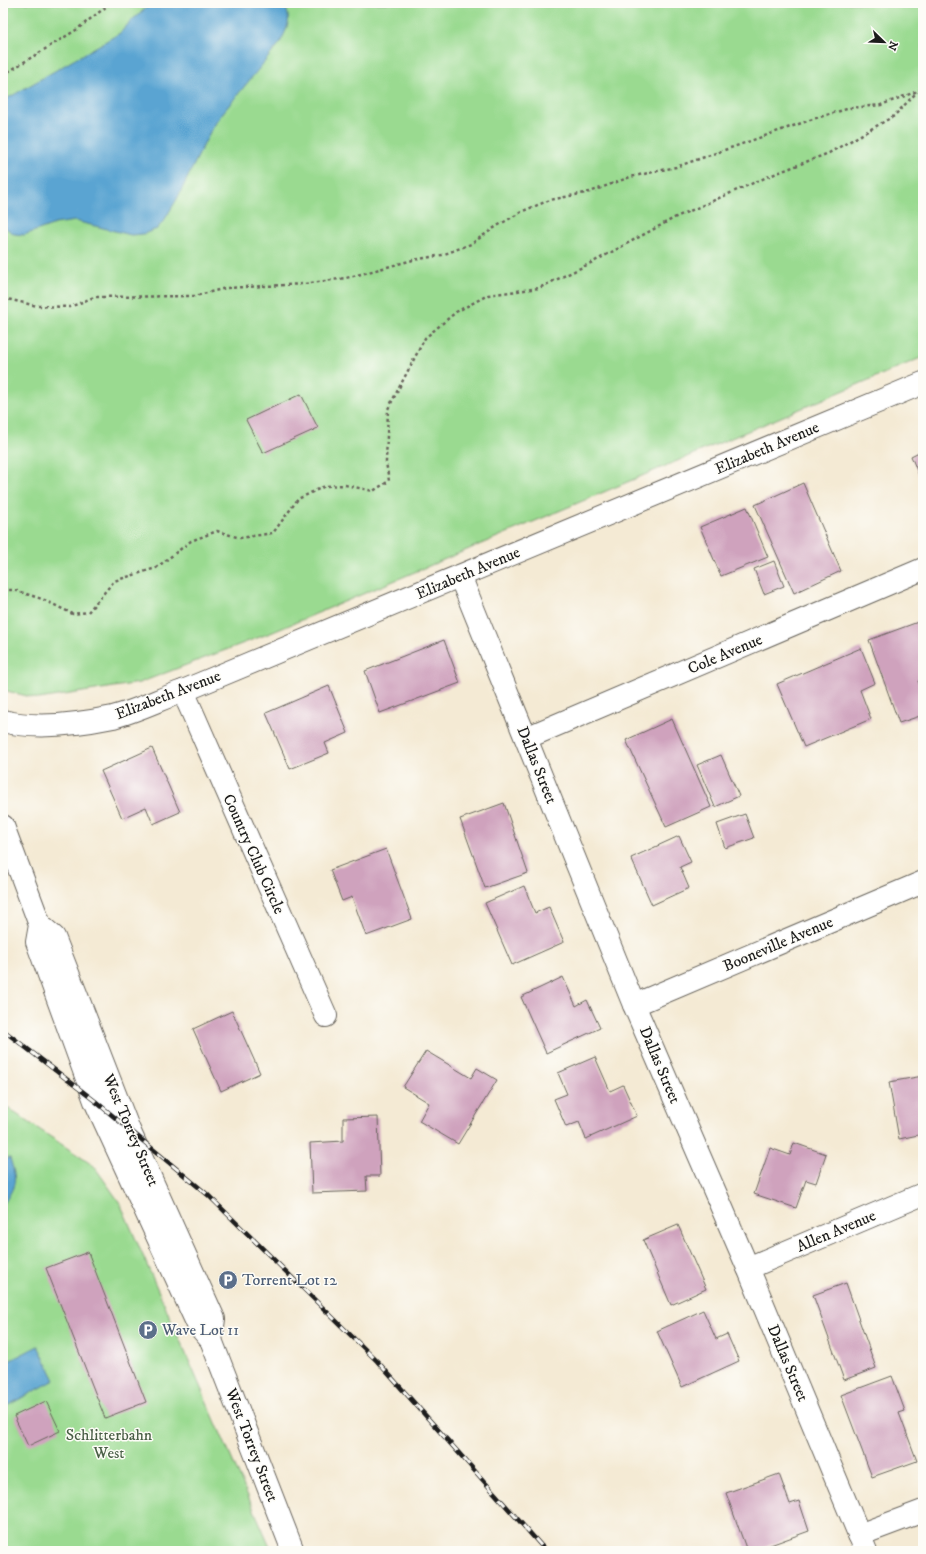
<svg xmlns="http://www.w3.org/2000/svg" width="926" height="1554" font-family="'IM FELL DW Pica',serif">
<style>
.green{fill:#9ada90;stroke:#5b7b56}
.water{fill:#5aa4d2;stroke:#3b6077}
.building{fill:#cfa2bd}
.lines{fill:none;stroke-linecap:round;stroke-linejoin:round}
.minor-casing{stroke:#68645c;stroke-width:24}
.path{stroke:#68645c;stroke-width:2.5;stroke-dasharray:3 3;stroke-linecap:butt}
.minor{stroke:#fff;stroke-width:22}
.rail-casing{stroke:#1c1c1c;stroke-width:4.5}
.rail{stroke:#fdfcf7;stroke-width:3;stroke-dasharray:9;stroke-linecap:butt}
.labels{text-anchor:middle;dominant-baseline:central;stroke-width:3;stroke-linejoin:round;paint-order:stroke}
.street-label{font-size:16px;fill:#1c1c1c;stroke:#fdfcf7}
.service-label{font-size:16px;fill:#4e5e75;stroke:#fdfcf7;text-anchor:start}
.park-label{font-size:16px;fill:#485e45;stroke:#fdfcf7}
</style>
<rect width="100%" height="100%" fill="#fdfcf7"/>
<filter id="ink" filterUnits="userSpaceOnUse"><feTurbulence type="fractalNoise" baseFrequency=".025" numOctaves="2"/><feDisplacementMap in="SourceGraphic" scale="8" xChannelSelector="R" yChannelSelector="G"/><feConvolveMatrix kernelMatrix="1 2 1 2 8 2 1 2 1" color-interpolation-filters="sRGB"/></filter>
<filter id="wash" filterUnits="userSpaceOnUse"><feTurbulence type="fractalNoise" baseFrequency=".012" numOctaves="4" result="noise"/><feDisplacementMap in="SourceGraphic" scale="16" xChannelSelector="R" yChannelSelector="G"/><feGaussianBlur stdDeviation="0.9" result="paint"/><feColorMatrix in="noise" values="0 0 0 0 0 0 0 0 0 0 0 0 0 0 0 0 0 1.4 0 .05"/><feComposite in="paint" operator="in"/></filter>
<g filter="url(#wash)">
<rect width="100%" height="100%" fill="#f4ead4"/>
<!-- green -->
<g class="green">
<path d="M 3,3 L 923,3 L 923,357 L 273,632 L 139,683 L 39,699 L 3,690 Z"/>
<path d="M 3,1105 L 94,1166 L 120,1203 L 272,1551 L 3,1551 Z"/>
</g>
<!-- water -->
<g class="water">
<path d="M 152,3 L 284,3 C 292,21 288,26 280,43 L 221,115 L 210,132 L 177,199 L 165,219 L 157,229 L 143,234 L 131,235 L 75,221 L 55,224 L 24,235 L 14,234 L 3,226 L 3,101 L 120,33 L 132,20 Z"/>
<path d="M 10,1158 C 17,1182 17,1183 3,1205 L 3,1159 Z"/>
<path d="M 38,1346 L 55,1380 L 3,1408 L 3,1364 Z"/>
</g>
<g id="blocks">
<!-- building -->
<g class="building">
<path d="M 301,394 L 318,428 L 263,453 L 246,420 Z"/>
<path d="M 923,450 L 923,485 L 911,456 Z"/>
<path d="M 803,483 L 841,571 L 794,593 L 755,505 Z"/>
<path d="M 747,507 L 768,557 L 721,576 L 700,527 Z"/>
<path d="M 774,561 L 784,586 L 764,594 L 754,569 Z"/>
<path d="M 918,622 L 923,636 L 923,679 L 918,681 L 923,694 L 923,715 L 899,723 L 869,640 Z"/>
<path d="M 444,640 L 460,683 L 380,713 L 365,671 Z"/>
<path d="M 861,648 L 875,683 L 860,690 L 871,719 L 804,747 L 777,684 Z"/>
<path d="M 329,686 L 348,733 L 325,743 L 329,753 L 290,769 L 266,713 Z"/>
<path d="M 672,719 L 711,807 L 666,827 L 626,740 Z"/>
<path d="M 152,748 L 180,812 L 153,824 L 146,807 L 122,818 L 101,771 Z"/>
<path d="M 721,755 L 739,796 L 715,807 L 697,765 Z"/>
<path d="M 504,803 L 528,873 L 485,888 L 460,819 Z"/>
<path d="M 745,814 L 754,838 L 725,848 L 717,824 Z"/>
<path d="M 679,836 L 691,862 L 680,867 L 689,888 L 652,905 L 631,858 Z"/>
<path d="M 386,849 L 412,919 L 366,936 L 352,897 L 342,901 L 330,870 Z"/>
<path d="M 524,886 L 535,913 L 549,907 L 564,942 L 512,965 L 485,903 Z"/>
<path d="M 563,977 L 576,1006 L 587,1000 L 600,1028 L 546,1053 L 521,997 Z"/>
<path d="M 232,1011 L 260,1073 L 221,1091 L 193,1029 Z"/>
<path d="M 426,1051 L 471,1078 L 477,1068 L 497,1080 L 458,1144 L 419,1121 L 429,1103 L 403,1087 Z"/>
<path d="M 595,1057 L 610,1091 L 623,1085 L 637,1116 L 586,1139 L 579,1122 L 566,1127 L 554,1099 L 567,1094 L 558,1073 Z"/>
<path d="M 923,1076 L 923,1134 L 899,1139 L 889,1082 Z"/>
<path d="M 378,1117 L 380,1176 L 366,1176 L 367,1191 L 312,1193 L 310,1143 L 343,1141 L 343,1118 Z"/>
<path d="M 794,1143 L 826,1154 L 816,1183 L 806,1180 L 796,1208 L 754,1194 L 770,1148 L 790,1155 Z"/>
<path d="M 678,1225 L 706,1289 L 671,1305 L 643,1240 Z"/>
<path d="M 88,1252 L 146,1402 L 105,1418 L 46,1268 Z"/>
<path d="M 846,1283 L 876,1368 L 844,1380 L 813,1295 Z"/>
<path d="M 703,1310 L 716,1339 L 727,1334 L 739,1361 L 682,1387 L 657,1331 Z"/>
<path d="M 892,1376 L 905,1411 L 899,1413 L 917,1461 L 872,1477 L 841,1395 Z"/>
<path d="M 46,1401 L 60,1431 L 28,1446 L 14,1416 Z"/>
<path d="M 779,1474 L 790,1504 L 799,1501 L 809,1531 L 754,1551 L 747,1551 L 726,1493 Z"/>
</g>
</g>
</g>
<g filter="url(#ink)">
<use href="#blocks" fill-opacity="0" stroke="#68645c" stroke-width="1"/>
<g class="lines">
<defs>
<g id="minor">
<path d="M 460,576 L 634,1005 L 748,1268 L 866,1551"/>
<path d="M 183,691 L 326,1016"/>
<path d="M 3,721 C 37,730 79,724 113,717 C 137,711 160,699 183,691 L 923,383"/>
<path d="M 526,738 L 923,569"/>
<path d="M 3,826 L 40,925 L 37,942 L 95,1101 L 198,1325 L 211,1340 L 293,1551"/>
<path d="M 40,925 L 54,937 L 129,1130 L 214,1319 L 211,1340"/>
<path d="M 634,1005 L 923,882"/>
<path d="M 748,1268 L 923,1194"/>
<path d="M 859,1535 L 923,1511"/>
</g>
</defs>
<!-- minor casing -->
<use href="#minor" class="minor-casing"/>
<!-- path -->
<g class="path">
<path d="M 3,75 L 76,30 L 111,3"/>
<path d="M 3,298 L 37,306 L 70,307 L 94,297 L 195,296 L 226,288 L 304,284 L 346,278 L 413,260 L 442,255 L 471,244 L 497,226 L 523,211 L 550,200 L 590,192 L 630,177 L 676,167 L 813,119 L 850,108 L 881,105 L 923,89"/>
<path d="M 3,590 L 14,590 L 42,599 L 73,614 L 88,612 L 114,581 L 156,568 L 191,541 L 217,531 L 240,538 L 273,533 L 298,499 L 325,486 L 345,485 L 373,491 L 389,481 L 386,462 L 388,409 L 425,338 L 456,312 L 488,295 L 539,288 L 595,261 L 676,217 L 767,177 L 829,153 L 894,116 L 917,92"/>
</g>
<!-- minor -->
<use href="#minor" class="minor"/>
<defs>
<path id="rail" d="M 3,1030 L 95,1101 L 208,1195 L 377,1361 L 546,1551"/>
</defs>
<!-- rail casing -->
<use href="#rail" class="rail-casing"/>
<!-- rail -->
<use href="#rail" class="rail"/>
</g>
</g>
<!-- icons -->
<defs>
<symbol id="parking-disc" viewBox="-11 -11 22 22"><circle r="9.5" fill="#5c6f8a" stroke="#fdfcf7"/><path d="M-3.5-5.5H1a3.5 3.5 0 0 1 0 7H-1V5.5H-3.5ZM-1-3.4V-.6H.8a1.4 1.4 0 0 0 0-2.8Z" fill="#fff"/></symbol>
</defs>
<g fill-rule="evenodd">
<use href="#parking-disc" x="217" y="1269" width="22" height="22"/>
<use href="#parking-disc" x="137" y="1319" width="22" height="22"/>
</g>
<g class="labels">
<!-- street labels -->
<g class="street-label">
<text transform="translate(767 448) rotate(-23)">Elizabeth Avenue</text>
<text transform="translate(468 573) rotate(-23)">Elizabeth Avenue</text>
<text transform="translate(725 654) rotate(-23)">Cole Avenue</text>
<text transform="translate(168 695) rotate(-21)">Elizabeth Avenue</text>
<text transform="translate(537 765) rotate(68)">Dallas Street</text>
<text transform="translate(254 854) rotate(66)">Country Club Circle</text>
<text transform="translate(778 944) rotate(-23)">Booneville Avenue</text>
<text transform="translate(660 1065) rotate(67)">Dallas Street</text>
<text transform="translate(131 1130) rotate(67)">West Torrey Street</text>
<text transform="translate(836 1231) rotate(-23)">Allen Avenue</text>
<text transform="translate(788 1363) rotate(67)">Dallas Street</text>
<text transform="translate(252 1445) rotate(69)">West Torrey Street</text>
</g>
<!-- service labels -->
<g class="service-label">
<text x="242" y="1280">Torrent Lot 12</text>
<text x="162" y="1330">Wave Lot 11</text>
</g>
<!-- park labels -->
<g class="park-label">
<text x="109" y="1435">Schlitterbahn<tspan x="109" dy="18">West</tspan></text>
</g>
</g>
<!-- margin -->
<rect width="926" height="1554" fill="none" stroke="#fdfcf7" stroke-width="16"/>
<!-- north arrow -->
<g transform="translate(884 42) rotate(113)" stroke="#fdfcf7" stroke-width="3" paint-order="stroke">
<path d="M0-3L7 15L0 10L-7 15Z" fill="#1c1c1c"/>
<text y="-6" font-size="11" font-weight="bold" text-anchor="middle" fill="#1c1c1c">N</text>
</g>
</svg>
